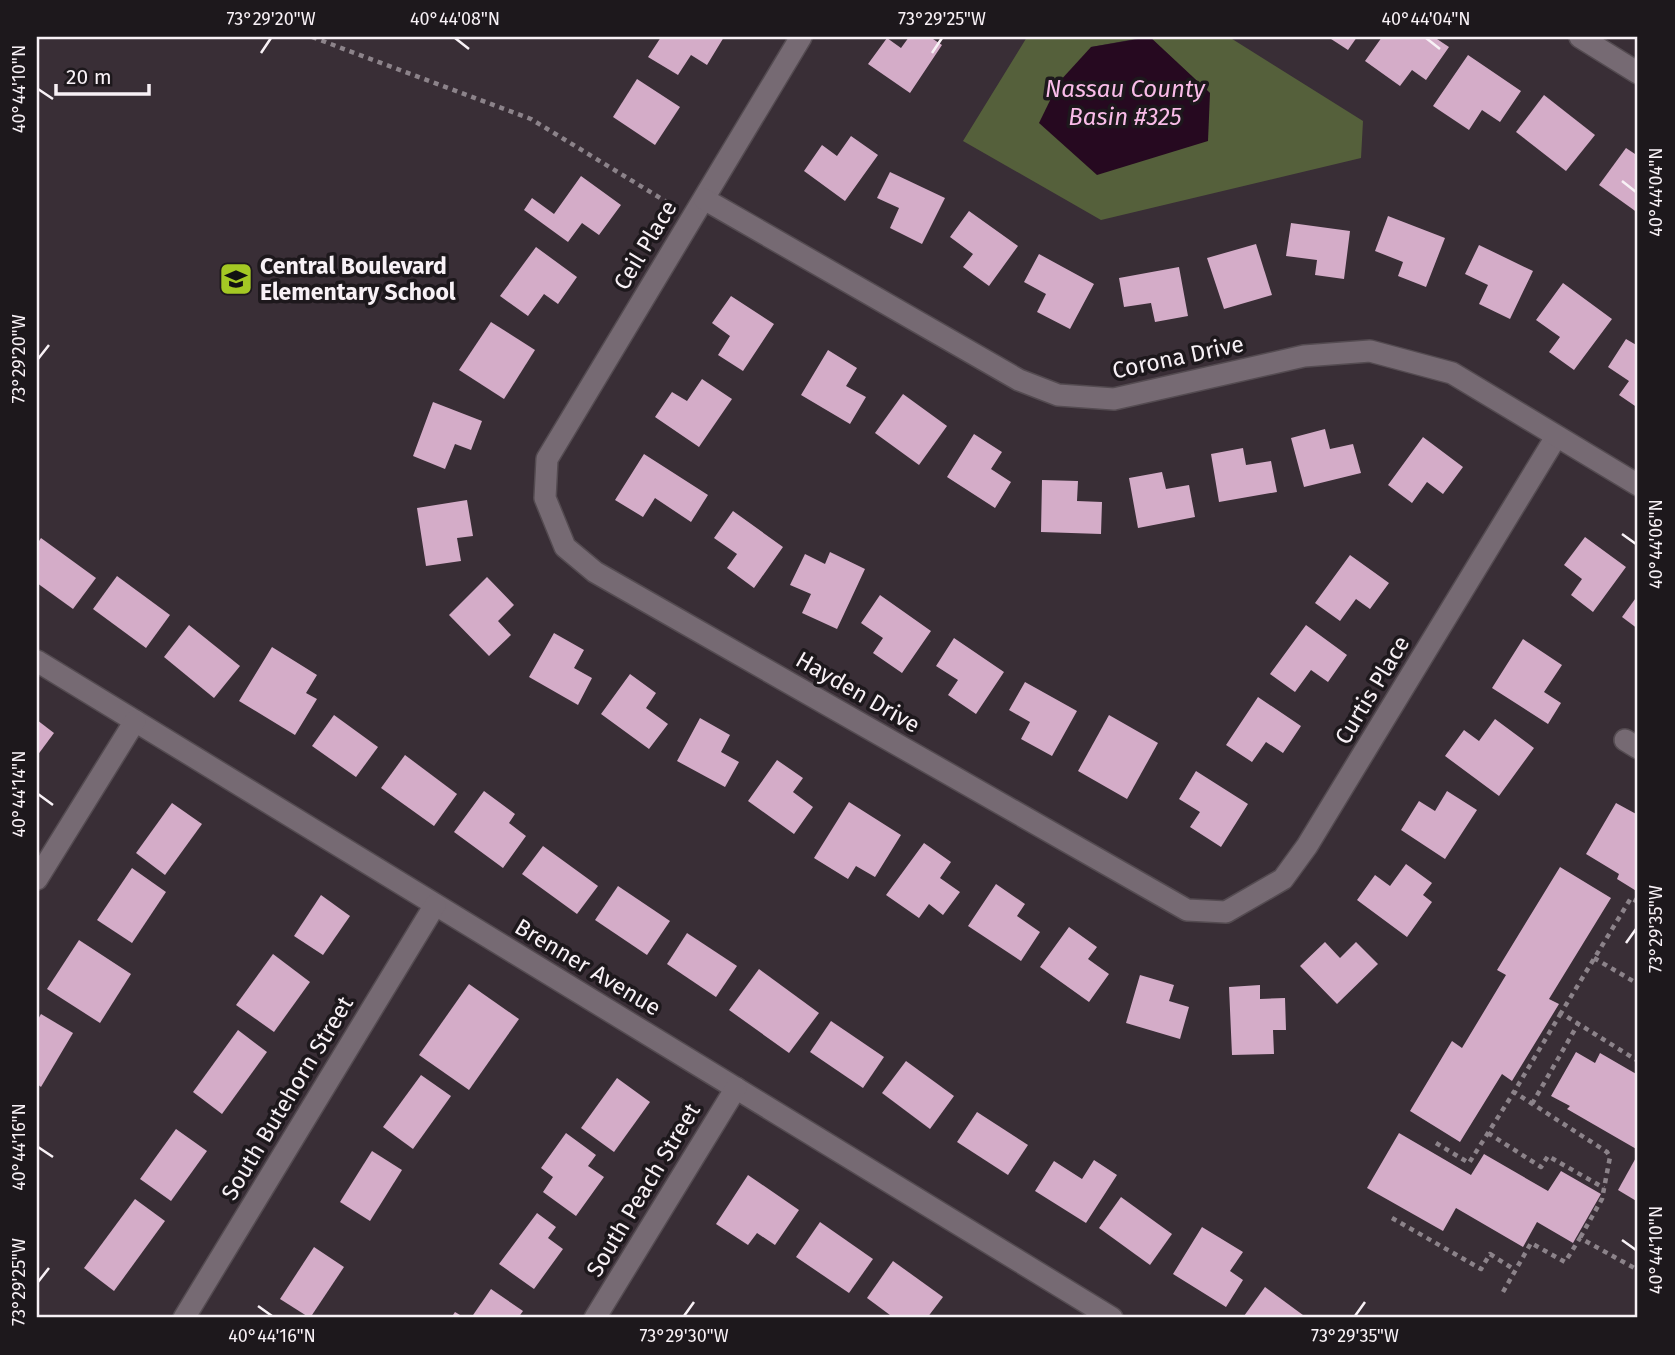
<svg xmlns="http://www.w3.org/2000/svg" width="1675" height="1355" font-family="'Fira Sans',sans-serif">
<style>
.green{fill:#55603b}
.water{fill:#260920}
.building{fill:#d4acc8}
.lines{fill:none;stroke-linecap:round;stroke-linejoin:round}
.minor-casing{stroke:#544b51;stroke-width:24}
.path{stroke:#8c838a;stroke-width:4.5;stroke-dasharray:5 5;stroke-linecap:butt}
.minor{stroke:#766a73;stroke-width:21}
.ticks{fill:none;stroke:#f8f1f6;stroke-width:2.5}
.labels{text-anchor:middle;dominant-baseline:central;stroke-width:7;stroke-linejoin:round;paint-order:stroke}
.street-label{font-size:23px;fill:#f8f1f6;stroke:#1d181c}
.poi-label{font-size:23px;font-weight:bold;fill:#f8f1f6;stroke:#1d181c;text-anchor:start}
.water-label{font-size:24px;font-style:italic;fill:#f9bce8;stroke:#1d181c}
.neatline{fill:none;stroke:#f8f1f6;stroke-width:2.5}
.ticks-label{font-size:18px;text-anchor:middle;fill:#f8f1f6}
</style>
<rect width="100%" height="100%" fill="#392e36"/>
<!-- green -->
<path class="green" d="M 1027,37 L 1146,37 L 1091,47 L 1210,93 L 1150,37 L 1229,37 L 1363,121 L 1361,158 L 1101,220 L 963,141 Z"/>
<!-- water -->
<path class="water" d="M 1150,37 L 1210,93 L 1208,141 L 1097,175 L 1039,123 L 1059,82 L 1091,47 Z"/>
<!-- building -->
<g class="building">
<path d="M 661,37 L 724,37 L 707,65 L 691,55 L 678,75 L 648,57 Z"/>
<path d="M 909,37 L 930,37 L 942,45 L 910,93 L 868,64 L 887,38 L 901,48 Z"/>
<path d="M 1328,37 L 1357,37 L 1348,50 Z"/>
<path d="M 1382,37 L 1434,37 L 1449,47 L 1426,80 L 1412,70 L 1400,86 L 1365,61 Z"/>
<path d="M 1468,55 L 1521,91 L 1500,122 L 1482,110 L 1469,130 L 1433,106 Z"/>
<path d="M 637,79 L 680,107 L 655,145 L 613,117 Z"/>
<path d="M 1544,95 L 1595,135 L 1566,171 L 1516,132 Z"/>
<path d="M 851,136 L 878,155 L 845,201 L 804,171 L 822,145 L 837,156 Z"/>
<path d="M 1626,148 L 1638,156 L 1638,213 L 1599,185 Z"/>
<path d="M 890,172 L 945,198 L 922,244 L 890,228 L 899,208 L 877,198 Z"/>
<path d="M 581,176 L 621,205 L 599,235 L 582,223 L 568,242 L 524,210 L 532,198 L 554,214 Z"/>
<path d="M 969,211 L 1018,246 L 989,286 L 963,267 L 973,254 L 950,237 Z"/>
<path d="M 1388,216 L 1445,238 L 1426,287 L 1398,276 L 1403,262 L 1375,251 Z"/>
<path d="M 1291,223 L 1350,231 L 1344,279 L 1315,275 L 1317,260 L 1286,256 Z"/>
<path d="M 1256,244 L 1272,295 L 1224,309 L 1207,258 Z"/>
<path d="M 1479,245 L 1533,271 L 1510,319 L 1479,304 L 1488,285 L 1465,274 Z"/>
<path d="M 536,247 L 577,277 L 558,304 L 544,294 L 528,316 L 500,296 Z"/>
<path d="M 1039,254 L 1094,284 L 1070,329 L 1037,312 L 1046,294 L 1024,282 Z"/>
<path d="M 1179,267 L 1188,316 L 1155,322 L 1151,303 L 1124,307 L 1119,278 Z"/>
<path d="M 1563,283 L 1612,319 L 1574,370 L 1549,352 L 1560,337 L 1536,320 Z"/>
<path d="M 731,296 L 774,324 L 743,371 L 718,355 L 730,336 L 712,323 Z"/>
<path d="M 491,322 L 535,350 L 504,399 L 459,370 Z"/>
<path d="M 1626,339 L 1638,346 L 1638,408 L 1619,395 L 1629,381 L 1608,367 Z"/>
<path d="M 828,350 L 857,368 L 846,386 L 866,397 L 850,424 L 801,395 Z"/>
<path d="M 702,379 L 732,399 L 699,447 L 655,417 L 672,392 L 687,401 Z"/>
<path d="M 903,394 L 947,426 L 919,465 L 875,433 Z"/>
<path d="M 433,402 L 482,421 L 471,450 L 455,444 L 445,469 L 413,456 Z"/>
<path d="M 1325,429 L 1330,449 L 1353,444 L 1361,473 L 1304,487 L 1291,438 Z"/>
<path d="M 974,434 L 1002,452 L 991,469 L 1011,482 L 995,508 L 947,477 Z"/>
<path d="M 1423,437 L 1463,467 L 1443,494 L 1427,482 L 1412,503 L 1388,485 Z"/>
<path d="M 1243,448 L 1246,465 L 1271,461 L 1277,492 L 1219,502 L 1211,454 Z"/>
<path d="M 644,454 L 708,495 L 691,522 L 655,498 L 643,517 L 615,500 Z"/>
<path d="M 1162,472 L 1166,489 L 1189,485 L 1195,517 L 1138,528 L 1129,478 Z"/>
<path d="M 1042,480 L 1078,481 L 1077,501 L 1102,502 L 1101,534 L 1041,532 Z"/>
<path d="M 467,500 L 473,536 L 457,538 L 461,561 L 426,566 L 417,508 Z"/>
<path d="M 733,511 L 783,547 L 754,588 L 727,568 L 737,554 L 714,538 Z"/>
<path d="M 1585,537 L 1626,567 L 1593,612 L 1571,595 L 1582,579 L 1564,565 Z"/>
<path d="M 41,538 L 96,578 L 73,609 L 37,583 L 37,544 Z"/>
<path d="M 830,552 L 865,569 L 837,629 L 802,613 L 811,594 L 790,585 L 805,554 L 825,564 Z"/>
<path d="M 1350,555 L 1389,583 L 1370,609 L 1356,599 L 1340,621 L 1315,603 Z"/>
<path d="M 117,576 L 170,615 L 146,648 L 93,609 Z"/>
<path d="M 487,577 L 514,605 L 498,621 L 511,635 L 489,656 L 449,615 Z"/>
<path d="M 880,595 L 931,631 L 902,673 L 873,653 L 883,638 L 861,623 Z"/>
<path d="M 1638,595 L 1638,629 L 1622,617 Z"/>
<path d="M 189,625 L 240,666 L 214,698 L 164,657 Z"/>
<path d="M 1306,625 L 1347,655 L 1328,682 L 1311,670 L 1295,692 L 1270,674 Z"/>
<path d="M 554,633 L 584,650 L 574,668 L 592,678 L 578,705 L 529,677 Z"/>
<path d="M 954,638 L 1004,672 L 976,714 L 948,695 L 958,680 L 936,666 Z"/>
<path d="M 1523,639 L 1562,665 L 1544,692 L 1561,703 L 1548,724 L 1492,688 Z"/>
<path d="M 272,647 L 317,675 L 306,693 L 317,699 L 295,735 L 239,701 Z"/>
<path d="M 630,674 L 656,693 L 646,708 L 668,724 L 649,749 L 601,714 Z"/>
<path d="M 1025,682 L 1077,711 L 1052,756 L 1021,739 L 1030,722 L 1009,710 Z"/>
<path d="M 1258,697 L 1301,726 L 1283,753 L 1266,742 L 1252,762 L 1226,745 Z"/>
<path d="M 334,715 L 378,747 L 356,777 L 312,746 Z"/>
<path d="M 1109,715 L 1158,743 L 1127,799 L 1078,771 Z"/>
<path d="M 700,718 L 730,735 L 721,752 L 739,762 L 725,787 L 677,761 Z"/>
<path d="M 1495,719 L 1534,748 L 1499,796 L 1445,756 L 1464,730 L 1479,741 Z"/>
<path d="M 37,720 L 54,733 L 37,756 Z"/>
<path d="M 405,755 L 457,794 L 434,826 L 381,788 Z"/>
<path d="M 777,760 L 803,778 L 793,792 L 813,807 L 794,834 L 748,801 Z"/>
<path d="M 1196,771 L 1248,804 L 1221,847 L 1190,827 L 1200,812 L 1179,799 Z"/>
<path d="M 484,791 L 515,814 L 509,823 L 526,836 L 503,868 L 454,832 Z"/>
<path d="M 1447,791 L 1477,810 L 1445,859 L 1401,830 L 1419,801 L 1435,811 Z"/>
<path d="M 849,802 L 901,835 L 875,877 L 856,866 L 848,879 L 814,858 Z"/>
<path d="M 172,803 L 202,824 L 165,875 L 136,853 Z"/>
<path d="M 1616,803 L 1638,815 L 1638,892 L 1617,879 L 1619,874 L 1586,854 Z"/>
<path d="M 924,843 L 951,862 L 940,878 L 960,892 L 943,915 L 929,904 L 919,918 L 886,895 Z"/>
<path d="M 543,846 L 598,886 L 577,914 L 522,874 Z"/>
<path d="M 1406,864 L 1432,883 L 1423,895 L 1432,902 L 1407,937 L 1357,900 L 1375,875 L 1390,886 Z"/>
<path d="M 1560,867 L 1611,898 L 1549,999 L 1559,1004 L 1512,1081 L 1502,1074 L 1460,1142 L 1410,1111 L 1452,1041 L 1462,1048 L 1506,975 L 1497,970 Z"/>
<path d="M 132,868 L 166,892 L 132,943 L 97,920 Z"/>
<path d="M 996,884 L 1025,904 L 1017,916 L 1040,932 L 1021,961 L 968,926 Z"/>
<path d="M 618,886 L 670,921 L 647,955 L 595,920 Z"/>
<path d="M 321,895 L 350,916 L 323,955 L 294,936 Z"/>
<path d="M 1069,927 L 1097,947 L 1088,959 L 1109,974 L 1089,1002 L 1040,967 Z"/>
<path d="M 687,933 L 737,966 L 716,997 L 667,964 Z"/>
<path d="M 79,940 L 131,974 L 100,1023 L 47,989 Z"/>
<path d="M 1325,942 L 1340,958 L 1356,942 L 1378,964 L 1337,1004 L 1300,966 Z"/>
<path d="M 273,954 L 310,982 L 274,1032 L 236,1005 Z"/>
<path d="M 759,969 L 819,1013 L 789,1053 L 729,1010 Z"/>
<path d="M 1140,975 L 1174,985 L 1169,1001 L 1189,1007 L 1180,1039 L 1126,1023 Z"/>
<path d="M 469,984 L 519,1019 L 469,1090 L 419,1055 Z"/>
<path d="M 1260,985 L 1260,999 L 1285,998 L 1286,1030 L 1273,1030 L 1274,1054 L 1232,1055 L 1229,987 Z"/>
<path d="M 41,1014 L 73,1033 L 41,1087 L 37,1084 L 37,1021 Z"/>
<path d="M 831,1021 L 884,1057 L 863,1088 L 810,1052 Z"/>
<path d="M 238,1030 L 267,1052 L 222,1114 L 193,1092 Z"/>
<path d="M 1576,1052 L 1595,1063 L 1600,1053 L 1638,1075 L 1638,1150 L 1567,1109 L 1570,1106 L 1551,1096 Z"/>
<path d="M 906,1061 L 954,1096 L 930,1129 L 882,1093 Z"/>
<path d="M 421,1075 L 451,1096 L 413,1149 L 383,1127 Z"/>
<path d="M 617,1078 L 650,1102 L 614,1152 L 581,1128 Z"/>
<path d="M 977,1112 L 1028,1145 L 1008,1175 L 957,1142 Z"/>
<path d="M 176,1129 L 207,1151 L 171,1201 L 140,1179 Z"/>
<path d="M 566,1133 L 596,1155 L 588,1166 L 604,1177 L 576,1216 L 543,1192 L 553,1177 L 541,1168 Z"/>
<path d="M 1399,1133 L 1471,1175 L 1484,1154 L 1548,1191 L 1561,1171 L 1601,1194 L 1573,1243 L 1537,1222 L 1523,1247 L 1456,1208 L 1443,1231 L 1367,1188 Z"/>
<path d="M 372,1151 L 402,1170 L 370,1221 L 340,1202 Z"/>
<path d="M 1638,1154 L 1638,1202 L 1618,1190 Z"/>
<path d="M 1094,1160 L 1117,1175 L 1086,1223 L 1035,1191 L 1054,1161 L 1082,1179 Z"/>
<path d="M 748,1175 L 799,1210 L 775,1245 L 757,1233 L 748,1245 L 716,1224 Z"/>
<path d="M 1121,1197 L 1172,1234 L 1150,1265 L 1099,1228 Z"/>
<path d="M 135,1199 L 165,1221 L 114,1291 L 84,1268 Z"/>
<path d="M 537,1213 L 556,1227 L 548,1238 L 563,1249 L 534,1289 L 499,1264 Z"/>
<path d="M 820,1222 L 873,1259 L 849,1293 L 796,1257 Z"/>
<path d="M 1202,1227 L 1243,1252 L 1230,1271 L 1243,1280 L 1226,1307 L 1173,1274 Z"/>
<path d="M 314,1247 L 344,1267 L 310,1318 L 280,1299 Z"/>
<path d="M 893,1261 L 943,1297 L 927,1318 L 894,1318 L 867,1298 Z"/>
<path d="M 1265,1287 L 1307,1318 L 1247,1318 L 1244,1316 Z"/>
<path d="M 491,1289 L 523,1311 L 518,1318 L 471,1318 Z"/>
<path d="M 455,1312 L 465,1318 L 451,1318 Z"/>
</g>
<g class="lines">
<defs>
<g id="minor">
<path d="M 801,37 L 547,459 L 545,498 L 565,547 L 595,572 L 1187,910 L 1226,912 L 1283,879 L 1307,846 L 1556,437"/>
<path d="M 1580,37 L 1638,73"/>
<path d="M 704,199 L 1019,380 L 1058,395 L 1114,399 L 1304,356 L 1370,351 L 1452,373 L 1638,485"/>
<path d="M 37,661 L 1112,1318"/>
<path d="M 1625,740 L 1638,748"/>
<path d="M 37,879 L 135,721"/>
<path d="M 184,1318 L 435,905"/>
<path d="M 595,1318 L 736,1088"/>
</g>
</defs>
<!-- minor casing -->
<use href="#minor" class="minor-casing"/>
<!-- path -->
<g class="path">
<path d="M 312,37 L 531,119 L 670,204"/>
<path d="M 1638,902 L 1631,898 L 1561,1013 L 1638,1061"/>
<path d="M 1594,958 L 1638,984"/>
<path d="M 1561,1013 L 1514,1092 L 1607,1152 L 1610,1157 L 1602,1199 L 1580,1238"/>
<path d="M 1532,1104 L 1578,1024"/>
<path d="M 1488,1133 L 1541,1167 L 1548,1156 L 1604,1188"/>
<path d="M 1436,1143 L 1469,1163 L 1514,1092"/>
<path d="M 1392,1218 L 1481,1269 L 1490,1254 L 1515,1270"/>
<path d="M 1503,1292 L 1531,1243 L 1565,1262 L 1580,1238 L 1638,1270"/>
</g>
<!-- minor -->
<use href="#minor" class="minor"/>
</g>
<!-- ticks -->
<path class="ticks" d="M 455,38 L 469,49M 1426,38 L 1440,49M 261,53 L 271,38M 932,53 L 942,38M 38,89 L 53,99M 1622,181 L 1636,192M 38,359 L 49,345M 1622,534 L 1636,544M 38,794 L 53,805M 1626,943 L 1636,929M 38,1147 L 53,1157M 1622,1240 L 1636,1250M 38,1282 L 49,1268M 258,1306 L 272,1316M 684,1316 L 694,1302M 1355,1316 L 1365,1302"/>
<!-- icons -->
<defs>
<symbol id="school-square" viewBox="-11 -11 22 22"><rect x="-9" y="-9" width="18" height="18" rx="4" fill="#a4c824" stroke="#1d181c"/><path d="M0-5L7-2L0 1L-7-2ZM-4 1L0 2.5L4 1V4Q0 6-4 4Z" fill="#111"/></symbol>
</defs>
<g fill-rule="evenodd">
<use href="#school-square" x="217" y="260" width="38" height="38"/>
</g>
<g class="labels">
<!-- street labels -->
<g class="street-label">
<text transform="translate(645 245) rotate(-59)">Ceil Place</text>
<text transform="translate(1178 357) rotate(-12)">Corona Drive</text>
<text transform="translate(1372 690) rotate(-59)">Curtis Place</text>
<text transform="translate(858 692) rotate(30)">Hayden Drive</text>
<text transform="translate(588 967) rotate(31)">Brenner Avenue</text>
<text transform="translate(287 1098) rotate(-59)">South Butehorn Street</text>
<text transform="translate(643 1190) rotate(-59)">South Peach Street</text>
</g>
<!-- poi labels -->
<g class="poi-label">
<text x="260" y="266">Central Boulevard<tspan x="260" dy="26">Elementary School</tspan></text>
</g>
<!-- water labels -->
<g class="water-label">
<text x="1125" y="89">Nassau County<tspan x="1125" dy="28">Basin #325</tspan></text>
</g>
</g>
<!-- border -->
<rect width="1675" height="1355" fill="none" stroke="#1d181c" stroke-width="77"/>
<!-- scale -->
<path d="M56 84v10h93v-10" fill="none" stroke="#f8f1f6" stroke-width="3.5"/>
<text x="66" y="84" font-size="21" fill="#f8f1f6" stroke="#1d181c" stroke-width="5" paint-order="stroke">20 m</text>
<rect x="38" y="38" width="1598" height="1278" class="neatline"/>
<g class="ticks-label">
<text x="271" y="25">73°29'20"W</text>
<text x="455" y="25">40°44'08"N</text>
<text x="942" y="25">73°29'25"W</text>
<text x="1426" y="25">40°44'04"N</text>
<text transform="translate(19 89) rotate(-90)" y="6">40°44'10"N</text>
<text transform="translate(1656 192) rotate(-90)" y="6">40°44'04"N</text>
<text transform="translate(19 359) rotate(-90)" y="6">73°29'20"W</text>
<text transform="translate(1656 544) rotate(-90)" y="6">40°44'06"N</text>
<text transform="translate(19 794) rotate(-90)" y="6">40°44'14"N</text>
<text transform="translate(1656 929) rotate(-90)" y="6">73°29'35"W</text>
<text transform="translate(19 1147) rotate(-90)" y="6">40°44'16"N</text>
<text transform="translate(1656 1250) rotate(-90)" y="6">40°44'10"N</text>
<text transform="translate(19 1282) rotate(-90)" y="6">73°29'25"W</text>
<text x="272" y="1342">40°44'16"N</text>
<text x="684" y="1342">73°29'30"W</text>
<text x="1355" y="1342">73°29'35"W</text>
</g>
</svg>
